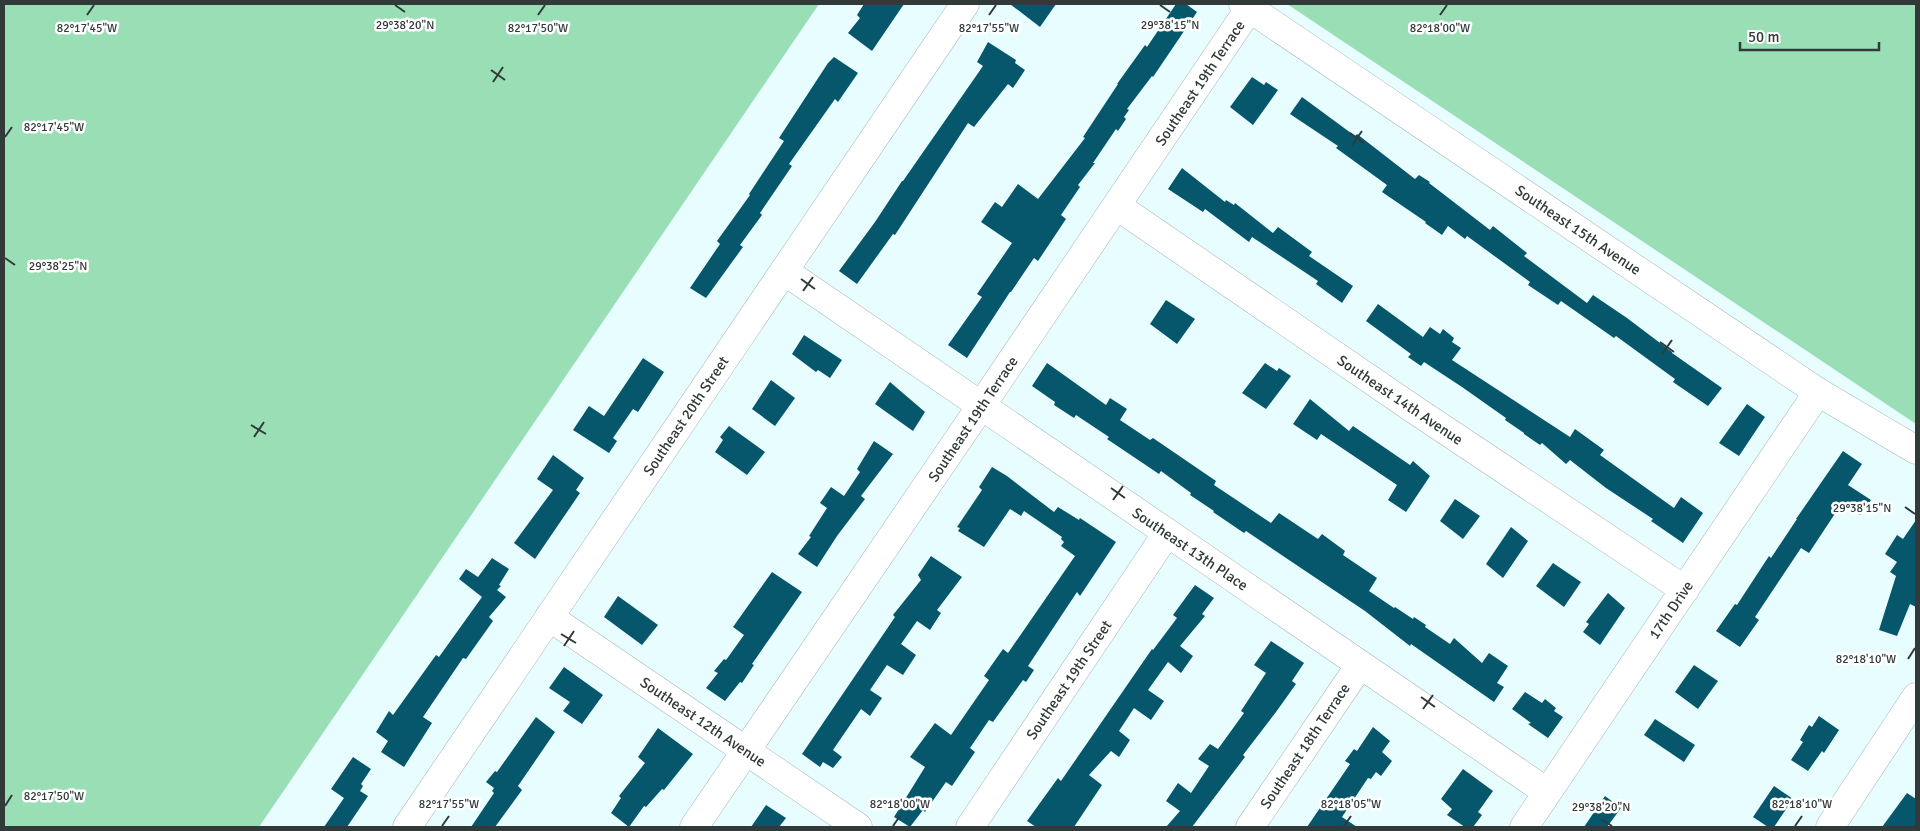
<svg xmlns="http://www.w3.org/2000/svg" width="1920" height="831" font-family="Signika,sans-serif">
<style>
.green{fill:#9adeb6}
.building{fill:#06576c}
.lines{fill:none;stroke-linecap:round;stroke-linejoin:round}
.minor-casing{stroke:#a4b8b9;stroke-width:29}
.minor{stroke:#fff;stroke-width:28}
.ticks{fill:none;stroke:#313939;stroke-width:2}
.labels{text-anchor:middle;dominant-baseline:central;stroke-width:5;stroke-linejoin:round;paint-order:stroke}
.street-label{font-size:15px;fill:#313939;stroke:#fff}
.ticks-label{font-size:12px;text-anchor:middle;fill:#313939;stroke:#fff;stroke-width:5;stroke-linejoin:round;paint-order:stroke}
</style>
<rect width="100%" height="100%" fill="#e8fdff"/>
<!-- green -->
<g class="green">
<path d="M 4,4 L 819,4 L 259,827 L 4,827 Z"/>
<path d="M 1287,4 L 1916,4 L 1916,424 Z"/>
</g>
<!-- building -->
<g class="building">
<path d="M 864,4 L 904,4 L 872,51 L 848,33 L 860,18 L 857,15 Z"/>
<path d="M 1010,4 L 1056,4 L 1040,27 Z"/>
<path d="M 1176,4 L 1186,4 L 1197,12 L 1153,77 L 1152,76 L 1127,109 L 1129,110 L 1124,117 L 1126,119 L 1118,131 L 1116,129 L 1093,163 L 1095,163 L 1078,185 L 1080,187 L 1061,215 L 1066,219 L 1038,261 L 1034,258 L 1011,292 L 1010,292 L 967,358 L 948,345 L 982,297 L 977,294 L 1012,243 L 981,222 L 995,202 L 1002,207 L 1018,184 L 1038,199 L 1085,138 L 1083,137 L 1118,84 L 1117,84 L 1145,45 L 1147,47 Z"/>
<path d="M 988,42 L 1016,60 L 1015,63 L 1025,70 L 1013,88 L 1008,84 L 974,127 L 968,123 L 895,235 L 893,234 L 857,284 L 839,271 L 875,222 L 902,181 L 903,181 L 983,66 L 977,62 Z"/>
<path d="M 834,57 L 858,73 L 838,102 L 835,99 L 789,164 L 792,166 L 760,213 L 762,215 L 740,245 L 743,247 L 706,298 L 690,288 L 720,244 L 717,241 L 750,195 L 749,194 L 784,141 L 779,138 L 828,63 Z"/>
<path d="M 1252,77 L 1264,85 L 1266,82 L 1278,90 L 1253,125 L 1230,107 Z"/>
<path d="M 1302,97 L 1355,136 L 1357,134 L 1415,179 L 1419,175 L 1430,182 L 1429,183 L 1490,230 L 1493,226 L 1527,253 L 1524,256 L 1587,303 L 1593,295 L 1627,318 L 1672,352 L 1672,353 L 1722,388 L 1708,406 L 1673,382 L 1675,379 L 1616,336 L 1614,338 L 1561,301 L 1558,305 L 1528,285 L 1530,282 L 1467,236 L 1465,239 L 1448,226 L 1442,235 L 1425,223 L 1426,222 L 1382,192 L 1387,185 L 1336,148 L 1338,146 L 1290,114 Z"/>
<path d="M 1182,168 L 1225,202 L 1226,200 L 1234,205 L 1235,203 L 1273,233 L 1278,227 L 1312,252 L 1309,256 L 1353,286 L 1342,303 L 1316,284 L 1318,281 L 1252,237 L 1249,242 L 1205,209 L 1203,212 L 1168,189 Z"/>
<path d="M 1166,300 L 1195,319 L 1177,344 L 1150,324 Z"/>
<path d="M 1378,304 L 1423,337 L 1430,327 L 1440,334 L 1443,329 L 1454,338 L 1452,342 L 1461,348 L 1452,360 L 1570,437 L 1575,429 L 1604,450 L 1600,455 L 1674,508 L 1681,497 L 1703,513 L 1683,543 L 1651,521 L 1653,519 L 1606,488 L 1570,460 L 1566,464 L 1542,443 L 1540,445 L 1524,434 L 1524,433 L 1505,420 L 1506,418 L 1462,387 L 1424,362 L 1421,366 L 1408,357 L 1411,354 L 1366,321 Z"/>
<path d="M 804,335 L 842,360 L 830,378 L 818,370 L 816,372 L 792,354 Z"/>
<path d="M 643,358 L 664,372 L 638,412 L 633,409 L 613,438 L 617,441 L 609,453 L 573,430 L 589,406 L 604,416 Z"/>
<path d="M 1047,363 L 1106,405 L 1110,398 L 1127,409 L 1120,420 L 1150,440 L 1153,438 L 1216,481 L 1214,485 L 1271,523 L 1279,513 L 1318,539 L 1322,534 L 1345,551 L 1343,555 L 1377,578 L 1369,591 L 1394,608 L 1395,607 L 1413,619 L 1414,617 L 1426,625 L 1425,627 L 1450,644 L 1454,638 L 1482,663 L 1489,653 L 1508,666 L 1497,683 L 1504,687 L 1494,702 L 1411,644 L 1410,646 L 1365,611 L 1246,531 L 1244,533 L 1213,512 L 1214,511 L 1190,495 L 1191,493 L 1161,471 L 1159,474 L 1107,439 L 1109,437 L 1076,415 L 1074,418 L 1054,405 L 1055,402 L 1032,386 Z"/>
<path d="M 1265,363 L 1277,371 L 1279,368 L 1291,376 L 1266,409 L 1242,393 Z"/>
<path d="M 771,380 L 795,398 L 775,426 L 752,409 Z"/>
<path d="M 890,382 L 925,412 L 913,431 L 875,404 Z"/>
<path d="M 1310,399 L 1349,431 L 1353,426 L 1410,465 L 1413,461 L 1430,476 L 1406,512 L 1388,500 L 1397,485 L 1321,434 L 1317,440 L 1293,424 Z"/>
<path d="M 1747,404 L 1765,417 L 1739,456 L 1719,443 Z"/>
<path d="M 729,426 L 765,452 L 747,475 L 715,452 L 723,440 L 720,437 Z"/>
<path d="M 874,441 L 893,454 L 861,496 L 865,499 L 837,536 L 817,567 L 798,554 L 811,537 L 809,536 L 827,508 L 820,503 L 831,487 L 844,496 L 860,472 L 857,469 Z"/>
<path d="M 1843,451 L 1862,464 L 1848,485 L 1871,500 L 1860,515 L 1842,503 L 1809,553 L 1801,548 L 1755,617 L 1759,620 L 1740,647 L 1716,631 L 1735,604 L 1737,605 L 1769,556 L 1771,558 L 1797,519 L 1796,519 Z"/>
<path d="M 553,455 L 584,478 L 576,490 L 580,493 L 535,559 L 514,543 L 553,490 L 537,479 Z"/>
<path d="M 992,467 L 1007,476 L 1054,512 L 1058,507 L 1079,520 L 1080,518 L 1116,542 L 1080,596 L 1077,592 L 1028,666 L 1034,670 L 1026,682 L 1023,680 L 993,722 L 989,720 L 970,748 L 975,752 L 952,786 L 946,782 L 925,812 L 923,810 L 910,827 L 894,817 L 925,767 L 910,757 L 935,723 L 951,735 L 989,680 L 984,676 L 1003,649 L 1008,653 L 1075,556 L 1061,546 L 1064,542 L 1061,539 L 1062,537 L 1024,511 L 1021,516 L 1010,509 L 984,547 L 958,531 L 960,528 L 957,527 L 982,490 L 979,487 Z"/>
<path d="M 1455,499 L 1480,516 L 1463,539 L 1440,521 Z"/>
<path d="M 1916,520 L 1916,607 L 1910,604 L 1897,636 L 1879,630 L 1896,576 L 1890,572 L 1897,562 L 1885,554 L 1897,535 L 1903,539 Z"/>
<path d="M 1511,527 L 1528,541 L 1503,578 L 1486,564 Z"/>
<path d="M 931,556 L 962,577 L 937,610 L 941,613 L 930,630 L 917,621 L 901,644 L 916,655 L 903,675 L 887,665 L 870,690 L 882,698 L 870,716 L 861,709 L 833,750 L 842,757 L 833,768 L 823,762 L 820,767 L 802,754 L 895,617 L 893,615 L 921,580 L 918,575 Z"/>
<path d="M 492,558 L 509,569 L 499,585 L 501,586 L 497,590 L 506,597 L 489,617 L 493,621 L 466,659 L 463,658 L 423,717 L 432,723 L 404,767 L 381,752 L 388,741 L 376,732 L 389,711 L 393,715 L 436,655 L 439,657 L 482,597 L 459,579 L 466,569 L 478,577 Z"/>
<path d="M 1553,563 L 1581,582 L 1564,607 L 1536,586 Z"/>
<path d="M 772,572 L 802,592 L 752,664 L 754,665 L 742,683 L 740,682 L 725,701 L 706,688 L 718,673 L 714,671 L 724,659 L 726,660 L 744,635 L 733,627 Z"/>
<path d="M 1195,585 L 1214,598 L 1202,614 L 1205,616 L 1180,646 L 1193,656 L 1181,673 L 1168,662 L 1148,690 L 1164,701 L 1151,720 L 1134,708 L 1119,731 L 1130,740 L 1119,757 L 1111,751 L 1089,775 L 1102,785 L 1074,827 L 1036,827 L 1027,821 L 1058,778 L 1061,781 L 1152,649 L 1153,650 L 1177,618 L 1173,615 Z"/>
<path d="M 1608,593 L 1625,608 L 1600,645 L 1583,632 L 1589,624 L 1586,622 Z"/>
<path d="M 618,596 L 658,625 L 642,645 L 604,617 Z"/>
<path d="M 1271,641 L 1304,663 L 1292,681 L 1296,684 L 1276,712 L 1243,755 L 1245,757 L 1192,827 L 1166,827 L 1180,811 L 1166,801 L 1178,783 L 1191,793 L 1209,766 L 1198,759 L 1210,744 L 1218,749 L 1244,713 L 1241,711 L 1266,673 L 1254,665 Z"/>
<path d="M 1694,665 L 1718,681 L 1698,709 L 1675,692 Z"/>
<path d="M 564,667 L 603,695 L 582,724 L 563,711 L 570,702 L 549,688 Z"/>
<path d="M 1525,692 L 1542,703 L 1545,699 L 1556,708 L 1554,711 L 1563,717 L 1548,738 L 1528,724 L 1531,723 L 1512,709 Z"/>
<path d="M 1819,716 L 1839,730 L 1824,753 L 1822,751 L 1808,771 L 1791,760 L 1803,742 L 1800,740 L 1809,725 L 1812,727 Z"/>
<path d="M 536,717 L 555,732 L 518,786 L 522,790 L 495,827 L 471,827 L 494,793 L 492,791 L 494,788 L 486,782 L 495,771 L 497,772 Z"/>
<path d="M 1655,719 L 1695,745 L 1684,762 L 1644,735 Z"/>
<path d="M 1373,727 L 1390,741 L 1382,752 L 1392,761 L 1381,776 L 1376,772 L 1371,779 L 1368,778 L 1342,817 L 1357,827 L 1307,827 L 1350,764 L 1345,761 L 1354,749 L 1357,751 Z"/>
<path d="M 658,728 L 693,754 L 664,790 L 662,789 L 646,807 L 644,806 L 629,827 L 611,813 L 621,798 L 619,796 L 645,763 L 638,757 Z"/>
<path d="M 353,757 L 371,769 L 361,784 L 363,786 L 360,791 L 368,796 L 347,827 L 324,827 L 344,798 L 331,789 Z"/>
<path d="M 1463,769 L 1493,791 L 1478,812 L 1482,815 L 1473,827 L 1465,827 L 1447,815 L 1452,809 L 1441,799 Z"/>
<path d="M 1774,786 L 1793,799 L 1774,827 L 1768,827 L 1753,817 Z"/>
<path d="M 1907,793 L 1916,799 L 1916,827 L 1882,827 Z"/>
<path d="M 1605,796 L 1621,808 L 1607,827 L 1584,827 Z"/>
<path d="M 766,805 L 786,818 L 779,827 L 751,827 Z"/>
</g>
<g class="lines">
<defs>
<g id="minor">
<path d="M 1243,4 L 1818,392 L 1916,450"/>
<path d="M 1117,206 L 1412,408 L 1685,590"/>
<path d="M 784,271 L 1547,792"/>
<path d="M 549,617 L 858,827"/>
<path d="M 407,827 L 965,4"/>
<path d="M 694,827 L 981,406 L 1249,9"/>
<path d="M 970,827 L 1167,533"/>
<path d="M 1250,827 L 1360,665"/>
<path d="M 1524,827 L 1818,392"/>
<path d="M 1830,827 L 1916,697"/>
</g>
</defs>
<!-- minor casing -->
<use href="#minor" class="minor-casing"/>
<!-- minor -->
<use href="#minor" class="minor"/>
</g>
<!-- ticks -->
<path class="ticks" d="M 395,5 L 405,12M 1160,5 L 1170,12M 87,15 L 94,5M 538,15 L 545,5M 989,15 L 996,5M 1440,15 L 1447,5M 491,70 L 505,80M 493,82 L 503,67M 1350,133 L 1364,143M 5,137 L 12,127M 1352,145 L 1362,131M 5,258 L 15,265M 801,279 L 815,289M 803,291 L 813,277M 1660,342 L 1674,352M 1662,354 L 1672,340M 251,425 L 266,434M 254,437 L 264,422M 1111,488 L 1125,498M 1113,500 L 1123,486M 1905,507 L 1915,514M 561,634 L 576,643M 564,646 L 574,631M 1908,659 L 1915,648M 1421,697 L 1435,707M 1423,709 L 1433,695M 5,806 L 12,795M 1601,819 L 1612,826M 442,826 L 449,816M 893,826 L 900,816M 1344,826 L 1351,816M 1795,826 L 1802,816"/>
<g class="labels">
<!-- street labels -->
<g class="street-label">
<text transform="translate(1200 83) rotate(-56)">Southeast 19th Terrace</text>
<text transform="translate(1578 230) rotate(34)">Southeast 15th Avenue</text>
<text transform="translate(1400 400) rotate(34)">Southeast 14th Avenue</text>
<text transform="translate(686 416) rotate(-56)">Southeast 20th Street</text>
<text transform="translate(973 419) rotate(-56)">Southeast 19th Terrace</text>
<text transform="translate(1190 549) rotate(34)">Southeast 13th Place</text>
<text transform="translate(1671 610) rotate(-56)">17th Drive</text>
<text transform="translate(1069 680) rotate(-56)">Southeast 19th Street</text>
<text transform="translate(703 722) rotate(34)">Southeast 12th Avenue</text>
<text transform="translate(1305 746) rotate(-56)">Southeast 18th Terrace</text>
</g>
</g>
<g class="ticks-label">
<text x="405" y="29">29°38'20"N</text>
<text x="1170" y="29">29°38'15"N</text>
<text x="1440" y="32">82°18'00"W</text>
<text x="87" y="32">82°17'45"W</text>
<text x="538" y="32">82°17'50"W</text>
<text x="989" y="32">82°17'55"W</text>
<text x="54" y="131">82°17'45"W</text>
<text x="58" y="270">29°38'25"N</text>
<text x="1862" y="512">29°38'15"N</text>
<text x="1866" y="663">82°18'10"W</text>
<text x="54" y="800">82°17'50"W</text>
<text x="449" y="808">82°17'55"W</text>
<text x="900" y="808">82°18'00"W</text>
<text x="1351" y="808">82°18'05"W</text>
<text x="1802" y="808">82°18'10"W</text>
<text x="1601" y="811">29°38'20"N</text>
</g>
<!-- border -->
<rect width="1920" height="831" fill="none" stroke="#313939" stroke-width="10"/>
<!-- scale -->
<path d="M1740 42v8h139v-8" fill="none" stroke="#313939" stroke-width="2.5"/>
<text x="1748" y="42" font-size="15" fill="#313939" stroke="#ffffff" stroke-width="4" paint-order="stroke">50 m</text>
</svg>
